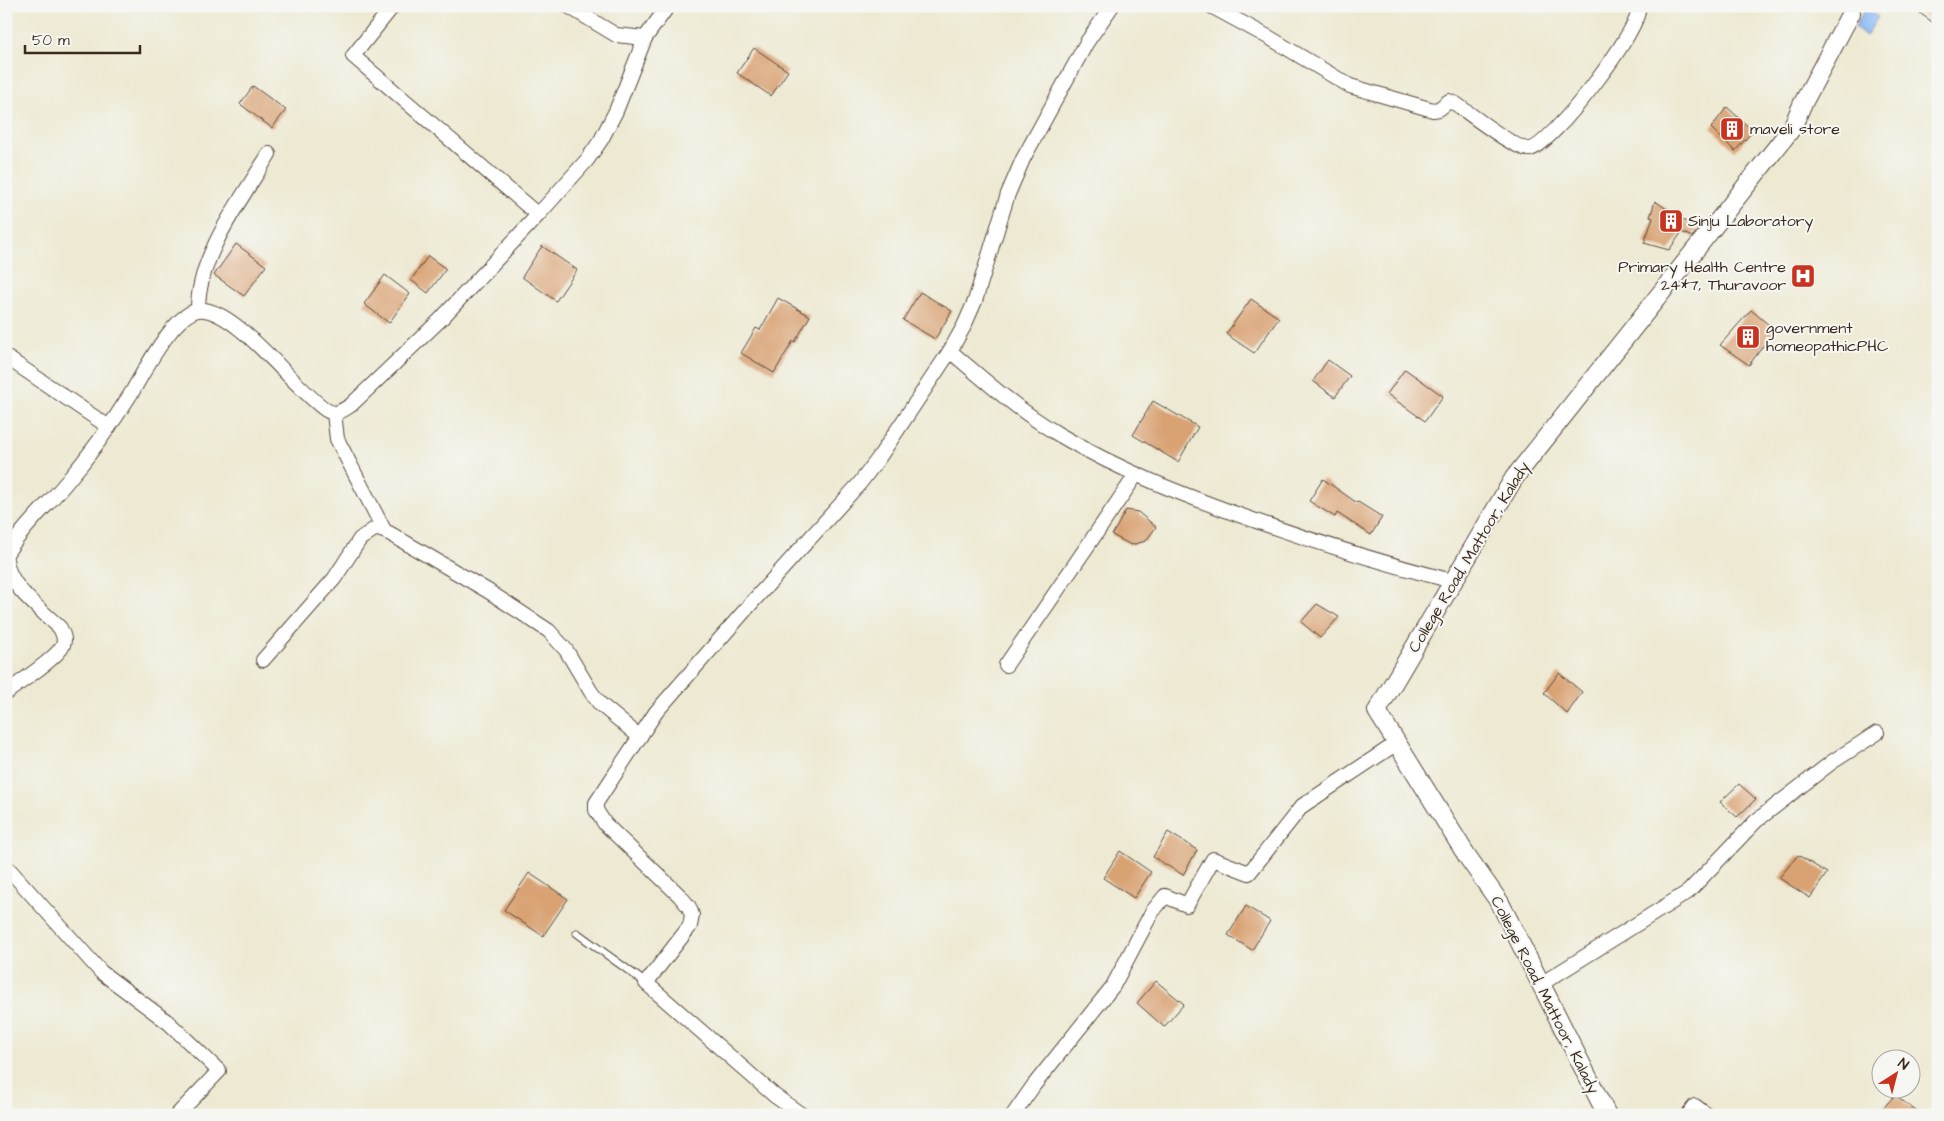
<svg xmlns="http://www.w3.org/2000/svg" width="1944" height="1121" font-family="'Architects Daughter',sans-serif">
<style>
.water{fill:#8abaf6;stroke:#62728a}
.building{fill:#d9a273}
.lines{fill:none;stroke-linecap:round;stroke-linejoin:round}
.service-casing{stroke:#564739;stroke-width:9}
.minor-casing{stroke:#564739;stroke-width:16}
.tertiary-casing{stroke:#564739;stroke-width:20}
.service{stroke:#fff;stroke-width:7}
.minor{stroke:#fff;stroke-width:14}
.tertiary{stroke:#fff;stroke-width:18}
.labels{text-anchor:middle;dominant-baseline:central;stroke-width:4;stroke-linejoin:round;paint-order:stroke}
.poi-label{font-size:16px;fill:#3b2a1e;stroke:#f6f6f2;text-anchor:start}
.street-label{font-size:16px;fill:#3b2a1e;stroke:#f6f6f2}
</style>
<rect width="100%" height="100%" fill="#f6f6f2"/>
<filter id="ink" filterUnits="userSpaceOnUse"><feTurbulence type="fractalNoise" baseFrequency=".02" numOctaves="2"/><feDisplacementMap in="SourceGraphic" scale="10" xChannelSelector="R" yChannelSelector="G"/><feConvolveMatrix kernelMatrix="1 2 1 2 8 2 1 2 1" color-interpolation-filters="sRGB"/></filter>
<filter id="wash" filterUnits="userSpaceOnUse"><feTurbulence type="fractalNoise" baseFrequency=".0096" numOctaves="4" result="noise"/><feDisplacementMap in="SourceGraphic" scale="20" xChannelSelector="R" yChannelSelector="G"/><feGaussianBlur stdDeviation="1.12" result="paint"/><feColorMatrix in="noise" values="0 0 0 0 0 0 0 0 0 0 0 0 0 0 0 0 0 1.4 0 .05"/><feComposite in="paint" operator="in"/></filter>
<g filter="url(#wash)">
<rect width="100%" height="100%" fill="#ede9d2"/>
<!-- water -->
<path class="water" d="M 1865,9 L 1878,17 L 1866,36 L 1855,27 Z"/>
<g id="blocks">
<!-- building -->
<g class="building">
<path d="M 1912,6 L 1938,6 L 1938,26 L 1921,14 Z"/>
<path d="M 754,48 L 788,71 L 771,96 L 737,73 Z"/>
<path d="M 253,86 L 286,110 L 272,128 L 240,104 Z"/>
<path d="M 1727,107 L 1753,131 L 1735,151 L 1711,128 Z"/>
<path d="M 1655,201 L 1698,230 L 1692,237 L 1682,232 L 1669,250 L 1644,243 L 1653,218 L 1650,217 Z"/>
<path d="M 236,244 L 266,266 L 244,296 L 214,275 Z"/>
<path d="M 542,246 L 577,270 L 556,301 L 522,277 Z"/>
<path d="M 428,256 L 446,269 L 428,293 L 411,280 Z"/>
<path d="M 385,275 L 410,294 L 389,323 L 364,304 Z"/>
<path d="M 920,292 L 952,311 L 935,339 L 903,320 Z"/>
<path d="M 778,298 L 810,316 L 795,342 L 793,341 L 774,373 L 741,353 L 756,328 L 760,330 Z"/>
<path d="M 1251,299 L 1279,318 L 1254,353 L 1226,334 Z"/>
<path d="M 1751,310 L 1775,330 L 1749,365 L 1720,345 Z"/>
<path d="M 1328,360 L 1350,376 L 1335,397 L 1313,381 Z"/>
<path d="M 1405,369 L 1443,396 L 1425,421 L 1387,394 Z"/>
<path d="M 1153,401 L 1198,427 L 1178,462 L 1133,435 Z"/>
<path d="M 1323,479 L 1357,503 L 1358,502 L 1382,517 L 1371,535 L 1337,513 L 1335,517 L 1309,501 Z"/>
<path d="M 1126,510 L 1138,512 L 1156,527 L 1146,541 L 1131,545 L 1112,535 Z"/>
<path d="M 1317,604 L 1339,617 L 1320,638 L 1301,622 Z"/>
<path d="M 1559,673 L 1582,692 L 1567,714 L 1544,693 Z"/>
<path d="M 1739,784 L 1756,799 L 1737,817 L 1720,802 Z"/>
<path d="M 1168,832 L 1197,850 L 1183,875 L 1153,857 Z"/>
<path d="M 1120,851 L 1151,872 L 1134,898 L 1103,878 Z"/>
<path d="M 1798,855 L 1827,873 L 1810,898 L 1779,878 Z"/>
<path d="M 529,873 L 568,899 L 543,936 L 504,910 Z"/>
<path d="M 1246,906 L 1270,921 L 1252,950 L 1228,935 Z"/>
<path d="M 1156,981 L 1184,1004 L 1164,1027 L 1137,1003 Z"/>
<path d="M 1895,1095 L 1921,1115 L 1877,1115 Z"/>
</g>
</g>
</g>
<g filter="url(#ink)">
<use href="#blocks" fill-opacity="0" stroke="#564739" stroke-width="1"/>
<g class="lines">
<defs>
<path id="service" d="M 577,933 L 646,983"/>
<g id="minor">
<path d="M 393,6 L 353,56 L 538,215"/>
<path d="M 568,6 L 616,35 L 645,38"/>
<path d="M 1211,6 L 1270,38 L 1350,86 L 1433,110 L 1439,109 L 1449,101 L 1456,104 C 1469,113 1517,151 1530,149 C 1550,147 1641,30 1638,9 L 1635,6"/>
<path d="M 198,309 C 198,255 242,199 269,154"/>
<path d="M 950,351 C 984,380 1019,411 1058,434 C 1120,471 1188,497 1256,521 C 1321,544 1386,564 1452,581"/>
<path d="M 6,357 L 109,427"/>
<path d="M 334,413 L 337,439 L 384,530"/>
<path d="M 6,554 C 22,528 46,507 65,484 C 90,455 112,424 132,392 C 144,372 177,306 204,310 C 240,314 294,388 326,410 C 336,416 342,411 351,405 L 441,319 L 538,215 L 587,160 L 601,140 L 616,111 L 645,38 L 668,6"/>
<path d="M 6,559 C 8,587 41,609 60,628 C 63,634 66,640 62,647 C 54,660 20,682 6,693"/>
<path d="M 263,660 L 334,579 L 360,539 L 373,530 L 378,529 L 389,533 L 488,591 L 549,631 L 566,650 L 591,692 L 600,704 L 640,737"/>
<path d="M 1006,665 L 1136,475"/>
<path d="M 6,866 L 101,972 L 169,1023 L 219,1071 L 177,1115"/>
<path d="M 1541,984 L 1688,892 L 1756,821 L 1832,762 L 1877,733"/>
<path d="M 802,1115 L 775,1096 L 646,983 L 690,926 L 692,915 L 689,907 L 680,896 L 605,824 L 596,810 L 596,803 L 656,712 L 755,599 L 860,483 L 878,459 L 950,351 L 964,326 L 975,301 L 1008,194 L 1023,159 L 1087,42 L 1112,6"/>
<path d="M 1013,1115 L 1034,1085 L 1113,986 L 1152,912 L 1165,896 L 1187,905 L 1213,859 L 1249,873 L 1302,806 L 1397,743"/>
<path d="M 1688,1115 L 1695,1106 L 1707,1115"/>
</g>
<path id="tertiary" d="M 1607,1115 L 1500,903 L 1467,856 L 1377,711 L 1514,478 L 1792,128 L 1802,105 L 1851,13 L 1850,6"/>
</defs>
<!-- service casing -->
<use href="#service" class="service-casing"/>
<!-- minor casing -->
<use href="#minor" class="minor-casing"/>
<!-- tertiary casing -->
<use href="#tertiary" class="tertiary-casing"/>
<!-- service -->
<use href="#service" class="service"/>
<!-- minor -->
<use href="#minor" class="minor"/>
<!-- tertiary -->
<use href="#tertiary" class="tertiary"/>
</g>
</g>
<!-- icons -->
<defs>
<symbol id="building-square" viewBox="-11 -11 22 22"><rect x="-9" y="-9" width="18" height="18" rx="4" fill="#c8321e" stroke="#f6f6f2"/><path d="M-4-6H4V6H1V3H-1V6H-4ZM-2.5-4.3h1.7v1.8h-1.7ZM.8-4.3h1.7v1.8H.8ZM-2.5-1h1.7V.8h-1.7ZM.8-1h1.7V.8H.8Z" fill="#fff"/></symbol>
<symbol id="hospital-square" viewBox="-11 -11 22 22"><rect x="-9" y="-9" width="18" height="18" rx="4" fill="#c8321e" stroke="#f6f6f2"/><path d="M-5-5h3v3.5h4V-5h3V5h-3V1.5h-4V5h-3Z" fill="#fff"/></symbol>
</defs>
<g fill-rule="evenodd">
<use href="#building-square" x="1718" y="115" width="28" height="28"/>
<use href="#building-square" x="1657" y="207" width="28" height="28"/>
<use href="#hospital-square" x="1789" y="262" width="28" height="28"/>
<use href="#building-square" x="1734" y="323" width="28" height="28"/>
</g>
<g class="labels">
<!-- poi labels -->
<g class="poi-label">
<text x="1750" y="129">maveli store</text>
<text x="1688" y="221">Sinju Laboratory</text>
<text x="1786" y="267" text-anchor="end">Primary Health Centre<tspan x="1786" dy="18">24*7, Thuravoor</tspan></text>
<text x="1766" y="328">government<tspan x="1766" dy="18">homeopathicPHC</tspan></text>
</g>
<!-- street labels -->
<g class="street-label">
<text transform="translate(1469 557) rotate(-59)">College Road, Mattoor, Kalady</text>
<text transform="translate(1545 995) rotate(63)">College Road, Mattoor, Kalady</text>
</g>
</g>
<!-- margin -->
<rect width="1944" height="1121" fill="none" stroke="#f6f6f2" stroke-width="25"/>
<!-- north arrow -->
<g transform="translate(1896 1074) rotate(36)"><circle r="24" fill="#f6f6f2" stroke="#aba49d"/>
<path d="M0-4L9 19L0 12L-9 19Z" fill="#c8321e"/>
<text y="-8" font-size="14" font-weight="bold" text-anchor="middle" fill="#3b2a1e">N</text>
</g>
<!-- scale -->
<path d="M25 45v8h115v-8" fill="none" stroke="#3b2a1e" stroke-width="2.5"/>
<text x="32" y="45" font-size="15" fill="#3b2a1e" stroke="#f6f6f2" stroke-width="4" paint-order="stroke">50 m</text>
</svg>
